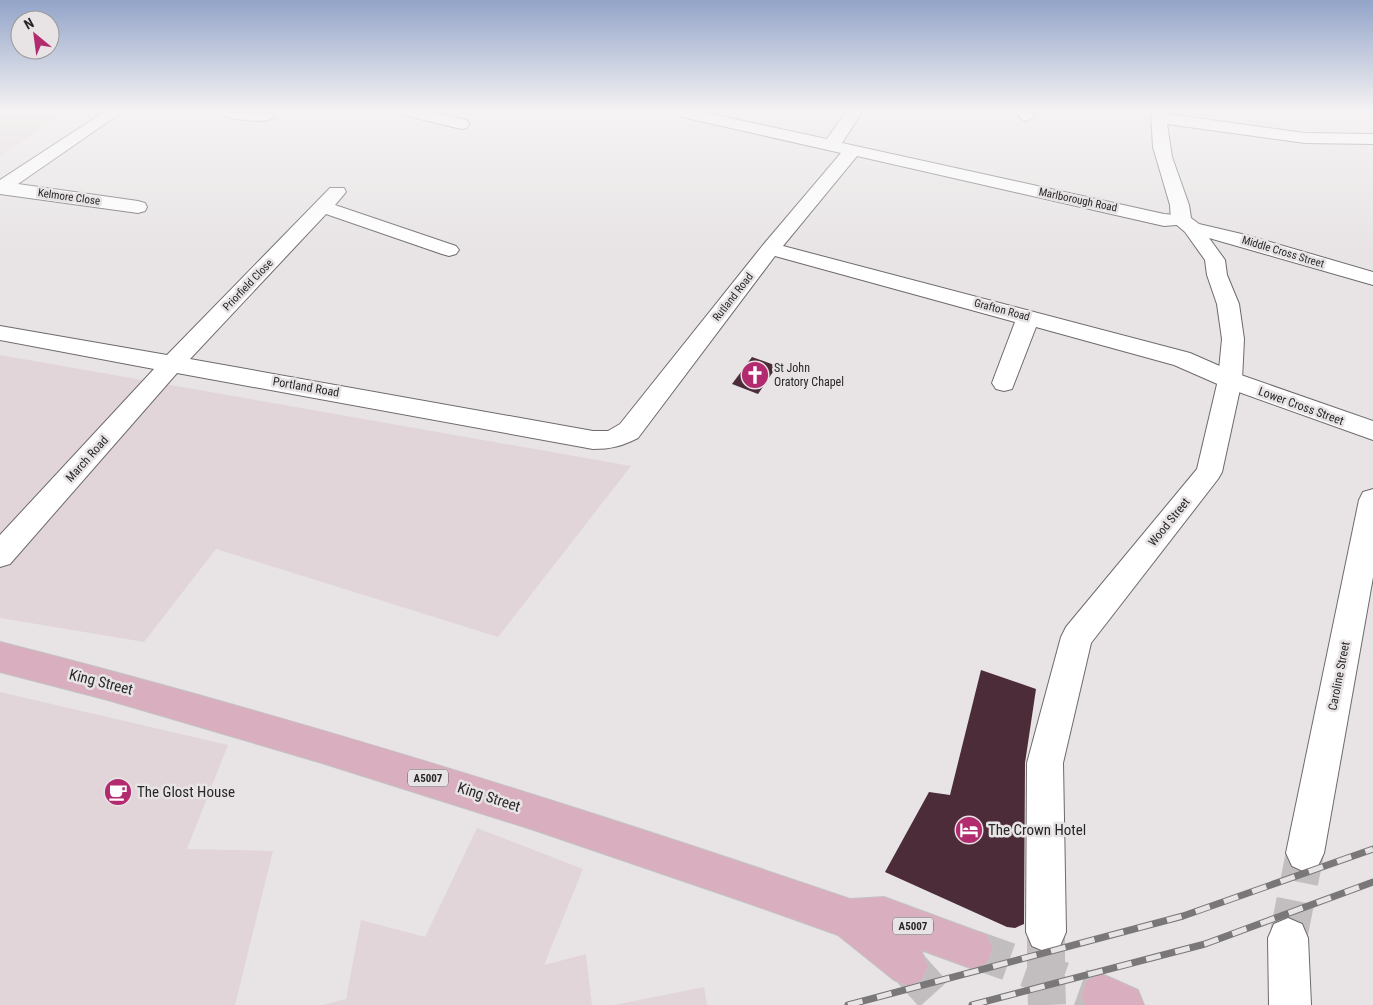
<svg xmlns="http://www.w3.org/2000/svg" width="1373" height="1005" font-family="'Roboto Condensed',sans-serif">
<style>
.built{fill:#e1d5d9}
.building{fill:#4c2c39}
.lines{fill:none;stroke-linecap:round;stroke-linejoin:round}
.tertiary-tunnel{stroke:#c2bebf;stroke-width:38;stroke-dasharray:38 19;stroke-linecap:butt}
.secondary-tunnel{stroke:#c2bebf;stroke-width:38;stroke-dasharray:38 19;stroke-linecap:butt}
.primary-tunnel{stroke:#c2bebf;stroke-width:38;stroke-dasharray:38 19;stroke-linecap:butt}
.minor-casing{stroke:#6e6a6b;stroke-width:2}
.tertiary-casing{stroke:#6e6a6b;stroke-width:2}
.primary-casing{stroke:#c3c3c3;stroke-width:2}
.minor{fill:#fff;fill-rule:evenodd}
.tertiary{fill:#fff;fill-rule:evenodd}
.primary{fill:#d9afbf;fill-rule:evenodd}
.rail-casing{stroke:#797777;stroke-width:7}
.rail{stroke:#e8e4e5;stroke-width:5;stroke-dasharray:15;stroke-linecap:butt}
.labels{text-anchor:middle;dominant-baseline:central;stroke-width:5;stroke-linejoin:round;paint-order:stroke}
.far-street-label{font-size:11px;fill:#282727;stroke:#e8e4e5}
.shield{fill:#e8e4e5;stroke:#626060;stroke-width:1}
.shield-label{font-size:11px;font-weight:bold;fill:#282727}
.poi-label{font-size:12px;fill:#282727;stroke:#e8e4e5;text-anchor:start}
.street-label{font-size:12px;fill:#282727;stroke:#e8e4e5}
.near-street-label{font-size:15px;fill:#282727;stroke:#e8e4e5}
.near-poi-label{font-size:15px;fill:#282727;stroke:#e8e4e5;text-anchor:start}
</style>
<rect width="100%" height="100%" fill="#e8e4e5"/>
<!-- built -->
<g class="built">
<path d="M 0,112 L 67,112 L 0,157 Z"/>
<path d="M 0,355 L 631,466 L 498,637 L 216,549 L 144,642 L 0,618 Z"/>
<path d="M 0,692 L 228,745 L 187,849 L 273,851 L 235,1005 L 0,1005 Z"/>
<path d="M 477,828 L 583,869 L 544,965 L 586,954 L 592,1005 L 323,1005 L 346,999 L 361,920 L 425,937 Z"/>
<path d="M 704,987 L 707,1005 L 614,1005 Z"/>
</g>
<!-- building -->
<g class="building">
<path d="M 752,357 L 777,366 L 758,394 L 732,384 Z"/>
<path d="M 981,670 L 1036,689 L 1025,763 L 1024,924 L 1015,928 L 1007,927 L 885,872 L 929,792 L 950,795 Z"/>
</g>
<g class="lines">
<!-- tertiary-tunnel -->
<g class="tertiary-tunnel">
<path d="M 1046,932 L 1046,976"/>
<path d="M 1288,938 L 1305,853"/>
</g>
<!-- secondary-tunnel -->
<path class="secondary-tunnel" d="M 1046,976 L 1047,1005"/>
<!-- primary-tunnel -->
<g class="primary-tunnel">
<path d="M 973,949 L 1102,995"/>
<path d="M 908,966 L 943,1005"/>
</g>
<defs>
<g id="minor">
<path d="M 104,112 L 122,112 L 18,184 L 138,201 L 145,203 L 147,207 L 145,211 L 138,213 L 0,194 L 0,180 Z"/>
<path d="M 216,112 L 272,114 L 274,117 C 269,125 221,119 216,112 Z"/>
<path d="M 402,112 L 429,112 L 467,120 L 469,124 L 467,128 L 461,129 L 404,115 Z"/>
<path d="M 674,112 L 702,112 L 827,139 L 846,112 L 862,112 L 842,143 L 1164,214 L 1188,216 L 1191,220 L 1188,224 L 1164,226 L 857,156 L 783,246 L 1190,353 L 1238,374 L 1373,421 L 1373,440 L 1222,386 L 1174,365 L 1036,327 L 1012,389 L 1004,391 L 996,389 L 992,383 L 1015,322 L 775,256 L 638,438 C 622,446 611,449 593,449 L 177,373 L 10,564 L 0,567 L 0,535 L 154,369 L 0,340 L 0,326 L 167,355 L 330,188 L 344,188 L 346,192 L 335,205 L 456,246 L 459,250 L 456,254 L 449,256 L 442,254 L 326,214 L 190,359 L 593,431 L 608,431 L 620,424 L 763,245 L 841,153 L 682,117 Z"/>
<path d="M 1017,112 L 1033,112 L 1035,116 L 1027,121 L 1021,119 Z"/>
</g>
<g id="tertiary">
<path d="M 1151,112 L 1167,112 L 1167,114 L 1305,133 L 1373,134 L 1373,144 L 1305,143 L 1167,124 L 1172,157 L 1189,205 L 1191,218 L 1199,224 L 1246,235 L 1373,272 L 1373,285 L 1209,238 L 1225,260 L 1227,275 L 1239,304 L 1244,339 L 1242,380 L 1222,472 L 1218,479 L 1091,643 L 1063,763 L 1066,932 L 1060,946 L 1046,952 L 1032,946 L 1026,932 L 1027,763 L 1061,637 L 1066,627 L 1197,469 L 1218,380 L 1222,339 L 1217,304 L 1207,275 L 1205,260 L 1185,232 L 1171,220 L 1170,205 L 1153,147 Z"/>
<path d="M 1373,489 L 1373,577 L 1324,853 L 1318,866 L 1305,872 L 1292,866 L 1286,853 L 1359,500 L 1363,492 Z"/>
<path d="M 1288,918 L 1302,924 L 1308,938 L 1311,1005 L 1269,1005 L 1268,938 L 1274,924 Z"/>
</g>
<g id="primary">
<path d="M 0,642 C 288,715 569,803 850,899 L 884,897 L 987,935 L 993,949 L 987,963 L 973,969 L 921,950 L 928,966 L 922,980 L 908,986 L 894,980 L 838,935 L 745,902 L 534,830 L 322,763 L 108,700 L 0,672 Z"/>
<path d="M 1102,974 L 1138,990 L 1144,1005 L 1085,1005 L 1081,995 L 1087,980 Z"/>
</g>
</defs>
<!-- minor casing -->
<use href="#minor" class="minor-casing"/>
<!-- tertiary casing -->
<use href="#tertiary" class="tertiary-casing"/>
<!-- primary casing -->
<use href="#primary" class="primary-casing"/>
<!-- minor -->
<use href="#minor" class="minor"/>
<!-- tertiary -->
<use href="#tertiary" class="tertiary"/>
<!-- primary -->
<use href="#primary" class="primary"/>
<defs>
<g id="rail">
<path d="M 848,1005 L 1183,916 L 1373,849"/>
<path d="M 972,1005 L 1205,944 L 1373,882"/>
</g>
</defs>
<!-- rail casing -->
<use href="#rail" class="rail-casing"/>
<!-- rail -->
<use href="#rail" class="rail"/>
</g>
<!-- sky -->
<linearGradient id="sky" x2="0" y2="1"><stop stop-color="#93a4c9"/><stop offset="0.44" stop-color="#f5f3f3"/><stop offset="1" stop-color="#f5f3f3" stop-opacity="0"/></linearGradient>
<rect width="1373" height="252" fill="url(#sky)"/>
<!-- icons -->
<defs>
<symbol id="church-disc" viewBox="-11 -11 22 22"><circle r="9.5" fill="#b12b6e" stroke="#e8e4e5"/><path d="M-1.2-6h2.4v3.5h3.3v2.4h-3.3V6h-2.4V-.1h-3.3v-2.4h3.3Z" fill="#fff"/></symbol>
<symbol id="cafe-disc" viewBox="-11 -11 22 22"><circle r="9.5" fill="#b12b6e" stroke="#e8e4e5"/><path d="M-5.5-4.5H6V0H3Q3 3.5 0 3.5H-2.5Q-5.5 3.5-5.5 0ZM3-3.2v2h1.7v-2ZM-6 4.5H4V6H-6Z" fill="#fff"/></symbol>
<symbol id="hotel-disc" viewBox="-11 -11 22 22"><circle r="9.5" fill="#b12b6e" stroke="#e8e4e5"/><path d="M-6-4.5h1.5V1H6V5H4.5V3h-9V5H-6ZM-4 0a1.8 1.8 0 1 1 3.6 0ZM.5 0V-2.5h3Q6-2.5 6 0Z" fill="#fff"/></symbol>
</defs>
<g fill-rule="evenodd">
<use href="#church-disc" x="739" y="359" width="32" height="32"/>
<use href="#cafe-disc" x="102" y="776" width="32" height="32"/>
<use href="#hotel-disc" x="953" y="814" width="32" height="32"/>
</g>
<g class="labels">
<!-- far-street labels -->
<g class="far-street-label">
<text transform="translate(69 197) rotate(8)">Kelmore Close</text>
<text transform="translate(1078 200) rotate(12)">Marlborough Road</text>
<text transform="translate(1283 252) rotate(17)">Middle Cross Street</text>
<text transform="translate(248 285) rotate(-46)">Priorfield Close</text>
<text transform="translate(733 297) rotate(-52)">Rutland Road</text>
<text transform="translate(1002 310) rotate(15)">Grafton Road</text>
</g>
<!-- shield labels -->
<g class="shield">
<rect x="408" y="769.5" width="40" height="17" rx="4"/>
<rect x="893" y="917.5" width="40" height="17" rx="4"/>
</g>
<g class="shield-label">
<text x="428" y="778">A5007</text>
<text x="913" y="926">A5007</text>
</g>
<!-- poi labels -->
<g class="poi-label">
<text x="774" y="368">St John<tspan x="774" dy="14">Oratory Chapel</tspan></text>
</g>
<!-- street labels -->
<g class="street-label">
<text transform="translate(306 387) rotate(10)">Portland Road</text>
<text transform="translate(1301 406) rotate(20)">Lower Cross Street</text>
<text transform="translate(87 459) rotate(-48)">March Road</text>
<text transform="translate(1169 522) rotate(-51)">Wood Street</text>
<text transform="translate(1339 676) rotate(-79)">Caroline Street</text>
</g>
<!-- near-street labels -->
<g class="near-street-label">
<text transform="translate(101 682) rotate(14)">King Street</text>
<text transform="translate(489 797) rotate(18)">King Street</text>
</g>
<!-- near-poi labels -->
<g class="near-poi-label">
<text x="137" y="792">The Glost House</text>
<text x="988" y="830">The Crown Hotel</text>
</g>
</g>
<!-- north arrow -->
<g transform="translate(35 35) rotate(331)"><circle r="24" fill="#e8e4e5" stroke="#9b9899"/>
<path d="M0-4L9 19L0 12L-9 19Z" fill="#b12b6e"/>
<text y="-8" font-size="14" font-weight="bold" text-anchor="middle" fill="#282727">N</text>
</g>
</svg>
